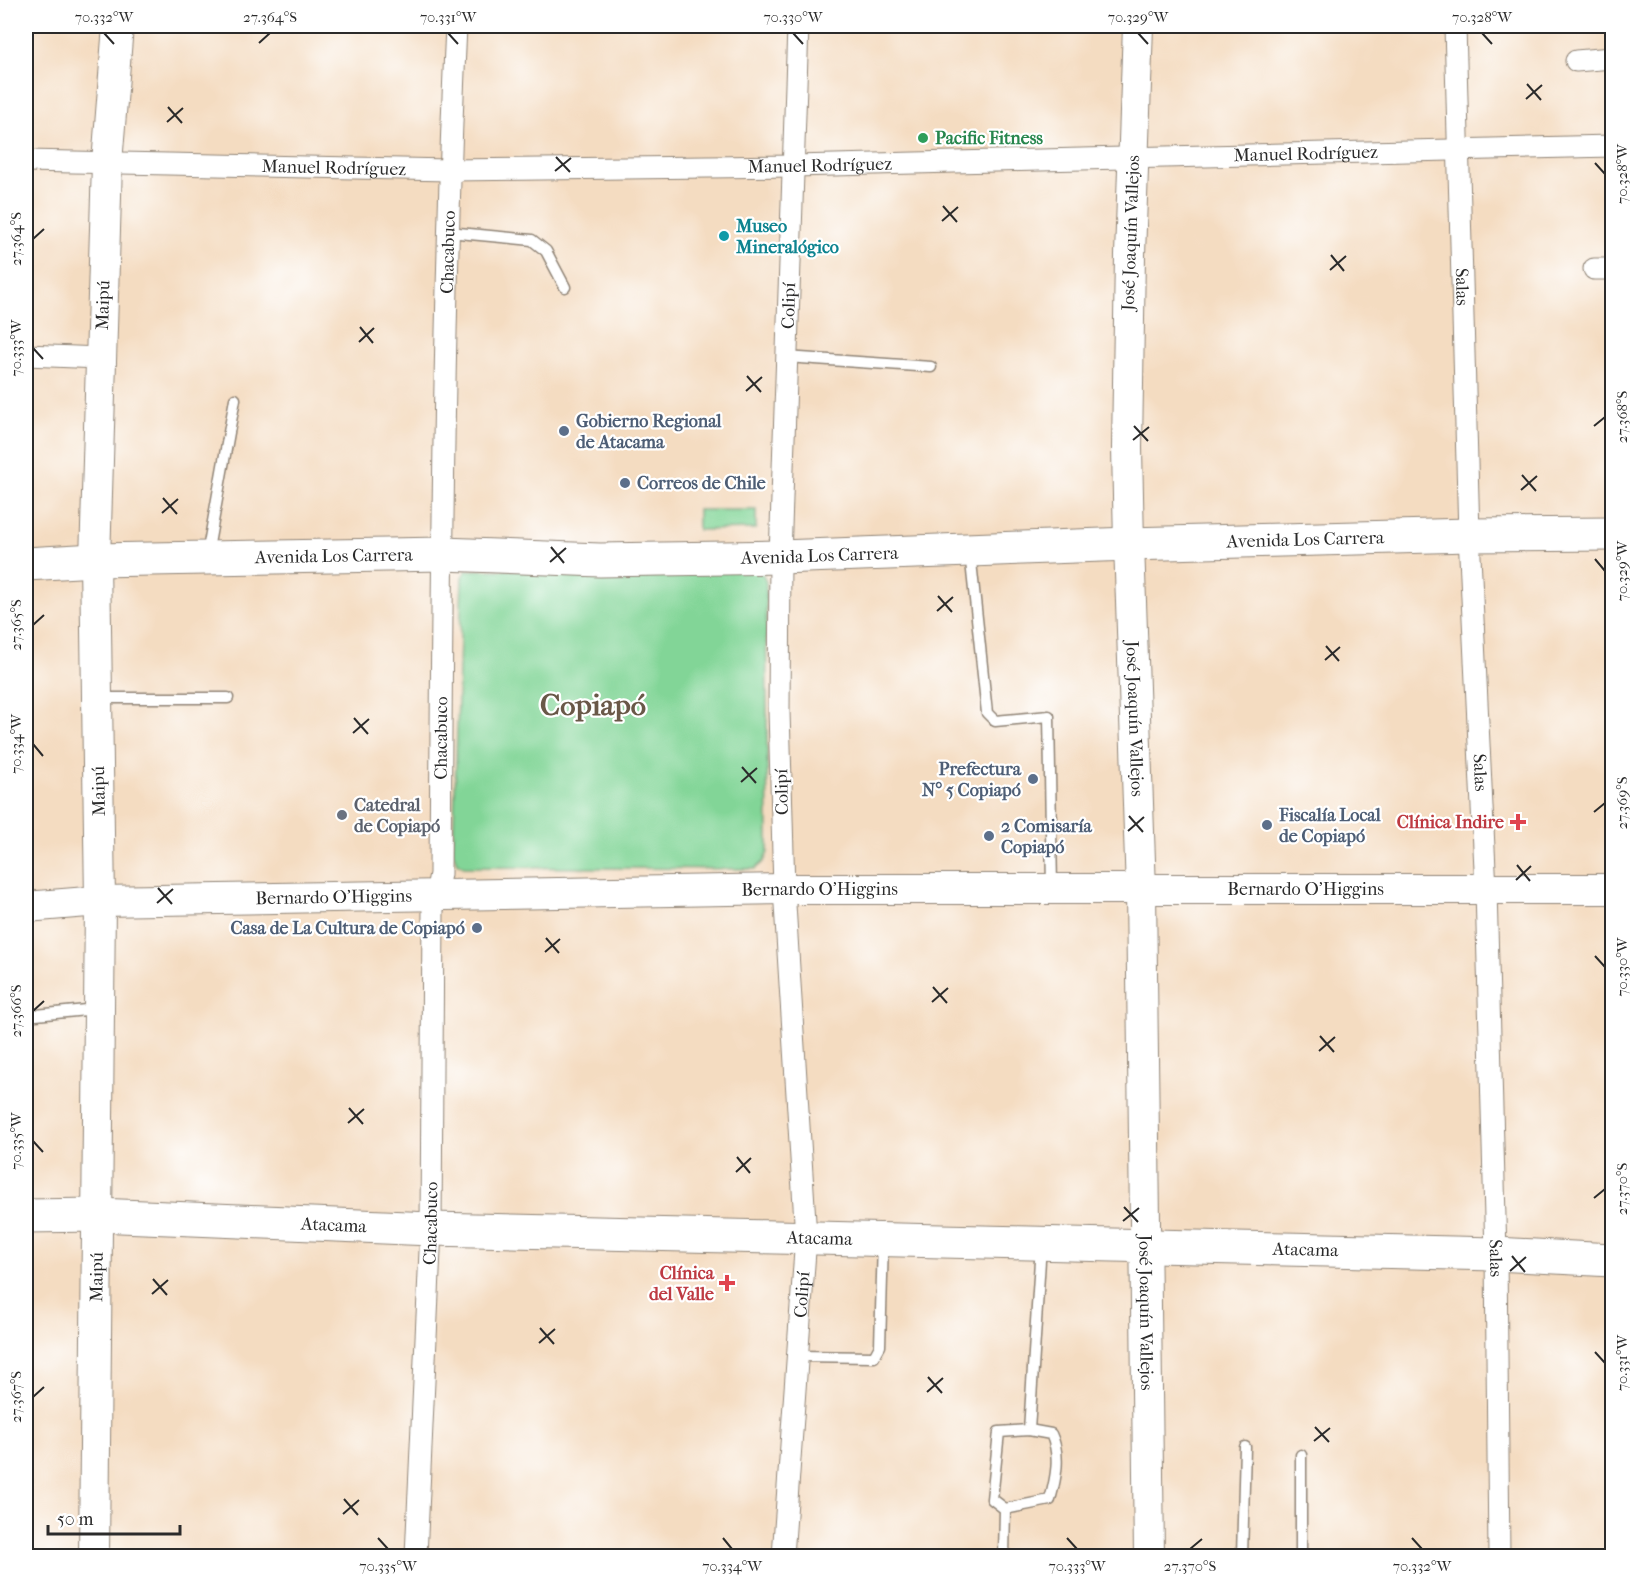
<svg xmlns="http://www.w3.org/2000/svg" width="1638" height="1582" font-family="'IM FELL French Canon',serif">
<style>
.green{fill:#82d597;stroke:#568061;stroke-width:1.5}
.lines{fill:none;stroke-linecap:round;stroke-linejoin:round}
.lane-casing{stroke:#908476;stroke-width:13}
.street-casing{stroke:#908476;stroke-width:23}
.secondary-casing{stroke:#908476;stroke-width:32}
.primary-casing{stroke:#908476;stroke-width:35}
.lane{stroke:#fff;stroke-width:10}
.street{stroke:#fff;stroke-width:21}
.secondary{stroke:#fff;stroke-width:30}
.primary{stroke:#fff;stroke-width:33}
.ticks{fill:none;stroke:#2b2b2b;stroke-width:2}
.leisure-dot{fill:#2e9e5b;stroke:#fff;stroke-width:2}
.culture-dot{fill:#0f9aa8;stroke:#fff;stroke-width:2}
.service-dot{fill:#5c6f8a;stroke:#fff;stroke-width:2}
.worship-dot{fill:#6b7280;stroke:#fff;stroke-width:2}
.health-dot{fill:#e0444e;stroke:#fff;stroke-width:2}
.labels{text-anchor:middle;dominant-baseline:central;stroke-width:4.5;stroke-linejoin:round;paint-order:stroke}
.leisure-label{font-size:18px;font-weight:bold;fill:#27864d;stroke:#fff;text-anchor:start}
.street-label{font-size:18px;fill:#2b2b2b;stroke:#fff}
.culture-label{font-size:18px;font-weight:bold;fill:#0d838f;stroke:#fff;text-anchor:start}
.service-label{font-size:18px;font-weight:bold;fill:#4e5e75;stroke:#fff;text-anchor:start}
.worship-label{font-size:18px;font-weight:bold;fill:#5b616d;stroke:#fff;text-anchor:start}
.health-label{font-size:18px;font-weight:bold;fill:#be3a42;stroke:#fff;text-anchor:end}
.town-label{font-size:30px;font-weight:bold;fill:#695848;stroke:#fff}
.neatline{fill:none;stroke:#2b2b2b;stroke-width:2}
.ticks-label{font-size:15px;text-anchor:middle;fill:#2b2b2b}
</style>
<rect width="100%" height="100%" fill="#fff"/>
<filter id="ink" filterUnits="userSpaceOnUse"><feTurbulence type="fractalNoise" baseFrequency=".0167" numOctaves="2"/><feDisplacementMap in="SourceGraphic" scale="12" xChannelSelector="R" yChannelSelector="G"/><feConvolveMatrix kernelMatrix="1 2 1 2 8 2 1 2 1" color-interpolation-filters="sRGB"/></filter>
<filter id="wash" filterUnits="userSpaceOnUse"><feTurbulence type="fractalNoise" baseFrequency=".008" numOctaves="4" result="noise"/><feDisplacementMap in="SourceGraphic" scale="24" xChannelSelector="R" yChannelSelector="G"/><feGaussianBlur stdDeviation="1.35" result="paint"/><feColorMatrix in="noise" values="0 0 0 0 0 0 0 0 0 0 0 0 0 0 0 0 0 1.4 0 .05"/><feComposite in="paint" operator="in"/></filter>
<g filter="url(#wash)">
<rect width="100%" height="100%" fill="#f4dcc1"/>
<!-- green -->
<g class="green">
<path d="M 698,510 L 756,510 L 756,529 L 698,530 Z"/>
<path d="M 760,568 L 766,582 L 768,852 L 764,861 L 755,869 L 464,867 L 457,863 L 453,852 L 462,577 L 466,571 L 474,570 Z"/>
</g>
</g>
<g filter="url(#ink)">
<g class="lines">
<defs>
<g id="lane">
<path d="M 448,232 L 532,240 L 546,251 L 565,287"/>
<path d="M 786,357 L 931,367"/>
<path d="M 970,552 L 987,713 L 995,721 L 1049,716 L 1052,887"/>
<path d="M 207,555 L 235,399"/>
<path d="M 98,698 L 228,698"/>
<path d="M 26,1016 L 96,1009"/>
<path d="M 797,1356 L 874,1357 L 880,1346 L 883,1242"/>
<path d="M 1029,1430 L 1041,1245"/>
<path d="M 1004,1556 L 1005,1509 L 1050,1500 C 1056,1478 1061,1455 1051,1434 L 1029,1430 L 999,1432 L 992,1499 L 1005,1509"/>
<path d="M 1242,1556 L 1245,1447"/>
<path d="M 1301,1556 L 1301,1455"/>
</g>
<g id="street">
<path id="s1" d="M 1455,26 L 1469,535 L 1486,890 L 1496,1254 L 1499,1556"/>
<path d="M 1576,61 L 1612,58"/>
<path id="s2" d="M 26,161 L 449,170 L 794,166 L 1612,146"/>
<path d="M 1594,269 L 1612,269"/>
<path d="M 26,355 L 100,358"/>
<path id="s3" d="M 416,1556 L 431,1229 L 433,908 L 440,874 C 442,591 443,308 456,26"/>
<path id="s4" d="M 783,1556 L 806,1237 L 784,889 L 779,711 L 780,557 L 798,26"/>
</g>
<g id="secondary">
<path id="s5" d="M 1138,26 L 1130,255 L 1127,448 L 1129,544 L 1141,890 L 1149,1556"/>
<path id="s6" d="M 26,907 L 100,901 L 784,889 L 1612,889"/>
<path id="s7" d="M 94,1556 L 100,901 L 95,560 L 107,163 L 118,26"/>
</g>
<g id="primary">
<path id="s8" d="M 26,564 L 95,560 L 443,554 L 600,560 L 780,557 L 1129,544 L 1469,535 L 1612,534"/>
<path id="s9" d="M 26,1216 L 97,1215 L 431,1229 L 1496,1254 L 1612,1260"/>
</g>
</defs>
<!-- lane casing -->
<use href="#lane" class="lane-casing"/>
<!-- street casing -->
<use href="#street" class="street-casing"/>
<!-- secondary casing -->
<use href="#secondary" class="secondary-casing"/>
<!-- primary casing -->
<use href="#primary" class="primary-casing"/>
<!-- lane -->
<use href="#lane" class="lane"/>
<!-- street -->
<use href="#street" class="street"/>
<!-- secondary -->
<use href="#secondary" class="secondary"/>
<!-- primary -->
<use href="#primary" class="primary"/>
</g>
</g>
<!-- ticks -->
<path class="ticks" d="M 104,33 L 114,44M 448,33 L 458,44M 793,33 L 803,44M 1138,33 L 1148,44M 1482,33 L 1492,44M 259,43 L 270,33M 1527,84 L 1541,100M 1526,99 L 1542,85M 168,107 L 182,123M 167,122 L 183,108M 556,157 L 570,172M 1595,163 L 1605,174M 555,171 L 571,158M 943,206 L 957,222M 942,221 L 958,207M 33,239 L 44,229M 1331,255 L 1344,271M 1330,270 L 1346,256M 360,327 L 373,343M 359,342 L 374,328M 33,348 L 43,359M 747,376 L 761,392M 746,391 L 762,377M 1134,426 L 1148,441M 1594,426 L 1605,417M 1133,440 L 1149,427M 1522,475 L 1536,491M 1521,490 L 1537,476M 163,498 L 177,514M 162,513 L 178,499M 551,547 L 564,563M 1595,559 L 1605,571M 550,562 L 566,548M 938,596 L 952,612M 937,611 L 953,597M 33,625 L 44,615M 1326,646 L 1339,661M 1325,660 L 1340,647M 354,718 L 368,734M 353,733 L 369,719M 33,744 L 43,756M 742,767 L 756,783M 741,782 L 757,768M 1594,812 L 1605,803M 1129,816 L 1143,832M 1128,831 L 1144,817M 1517,865 L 1530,881M 1516,880 L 1531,866M 158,888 L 172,904M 157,903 L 173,889M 546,938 L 559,953M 545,952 L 560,939M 1595,956 L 1605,967M 933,987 L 947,1003M 932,1002 L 948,988M 33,1011 L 44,1001M 1320,1036 L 1334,1052M 1319,1051 L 1335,1037M 349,1108 L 363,1124M 348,1123 L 364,1109M 33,1141 L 43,1152M 737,1157 L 750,1173M 736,1172 L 751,1158M 1594,1198 L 1605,1189M 1124,1207 L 1138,1222M 1123,1221 L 1139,1208M 1512,1256 L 1525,1272M 1510,1271 L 1526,1257M 153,1279 L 167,1295M 152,1294 L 168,1280M 540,1328 L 554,1344M 539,1343 L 555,1329M 1595,1352 L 1605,1363M 928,1377 L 942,1393M 927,1392 L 943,1378M 33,1397 L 44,1387M 1315,1427 L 1329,1442M 1314,1441 L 1330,1428M 344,1499 L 358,1515M 343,1514 L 359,1500M 378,1538 L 388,1549M 723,1538 L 732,1549M 1067,1538 L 1077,1549M 1412,1538 L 1422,1549M 1190,1549 L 1202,1539"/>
<!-- markers -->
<circle class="leisure-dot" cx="923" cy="138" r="6"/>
<circle class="culture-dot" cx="724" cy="236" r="6"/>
<g class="service-dot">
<circle cx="564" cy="431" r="6"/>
<circle cx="625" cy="483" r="6"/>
<circle cx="1033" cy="779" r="6"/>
<circle cx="1267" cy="825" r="6"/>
<circle cx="989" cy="836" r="6"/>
<circle cx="477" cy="928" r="6"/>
</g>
<circle class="worship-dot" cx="342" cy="815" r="6"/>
<g class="health-dot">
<path d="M1515 813h6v6h6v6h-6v6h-6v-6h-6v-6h6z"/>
<path d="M724 1274h6v6h6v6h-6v6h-6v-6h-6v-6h6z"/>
</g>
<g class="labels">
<!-- leisure labels -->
<g class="leisure-label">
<text x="935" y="138">Pacific Fitness</text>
</g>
<!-- street labels -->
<g class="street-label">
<text stroke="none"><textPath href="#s2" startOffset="1280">Manuel Rodríguez</textPath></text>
<text stroke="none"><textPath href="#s2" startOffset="794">Manuel Rodríguez</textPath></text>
<text stroke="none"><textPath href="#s2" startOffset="308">Manuel Rodríguez</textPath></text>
<text transform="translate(1131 233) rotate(-88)">José Joaquín Vallejos</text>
<text stroke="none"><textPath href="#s3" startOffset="1305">Chacabuco</textPath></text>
<text stroke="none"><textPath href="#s1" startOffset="261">Salas</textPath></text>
<text stroke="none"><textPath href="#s7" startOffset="1251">Maipú</textPath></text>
<text stroke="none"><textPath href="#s4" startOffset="1252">Colipí</textPath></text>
<text stroke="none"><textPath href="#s8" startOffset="1280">Avenida Los Carrera</textPath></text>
<text stroke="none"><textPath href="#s8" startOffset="308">Avenida Los Carrera</textPath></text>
<text stroke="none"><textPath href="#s8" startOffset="794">Avenida Los Carrera</textPath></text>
<text stroke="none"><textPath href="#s5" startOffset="693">José Joaquín Vallejos</textPath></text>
<text stroke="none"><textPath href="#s3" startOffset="819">Chacabuco</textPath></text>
<text stroke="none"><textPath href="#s1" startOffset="747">Salas</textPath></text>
<text transform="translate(99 791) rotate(-91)">Maipú</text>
<text transform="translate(782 792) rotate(-91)">Colipí</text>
<text stroke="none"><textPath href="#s6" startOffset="794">Bernardo O'Higgins</textPath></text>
<text stroke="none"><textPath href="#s6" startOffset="1280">Bernardo O'Higgins</textPath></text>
<text stroke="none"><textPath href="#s6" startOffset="308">Bernardo O'Higgins</textPath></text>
<text stroke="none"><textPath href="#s3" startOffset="333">Chacabuco</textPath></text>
<text stroke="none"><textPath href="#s9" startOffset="308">Atacama</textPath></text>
<text stroke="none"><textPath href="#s9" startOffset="794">Atacama</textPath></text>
<text stroke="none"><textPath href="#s9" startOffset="1280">Atacama</textPath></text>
<text stroke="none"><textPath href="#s1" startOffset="1233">Salas</textPath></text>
<text stroke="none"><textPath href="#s7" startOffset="279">Maipú</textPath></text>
<text stroke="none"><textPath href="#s4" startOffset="262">Colipí</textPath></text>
<text stroke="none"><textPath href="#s5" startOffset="1287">José Joaquín Vallejos</textPath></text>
</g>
<!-- culture labels -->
<g class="culture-label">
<text x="736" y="226">Museo<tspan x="736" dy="21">Mineralógico</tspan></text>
</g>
<!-- service labels -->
<g class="service-label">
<text x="576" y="421">Gobierno Regional<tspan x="576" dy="21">de Atacama</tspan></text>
<text x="637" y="483">Correos de Chile</text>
<text x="1021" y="769" text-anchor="end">Prefectura<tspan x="1021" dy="21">N° 5 Copiapó</tspan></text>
<text x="1279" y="815">Fiscalía Local<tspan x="1279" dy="21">de Copiapó</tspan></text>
<text x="1001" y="826">2 Comisaría<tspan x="1001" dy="21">Copiapó</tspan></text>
<text x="465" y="928" text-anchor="end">Casa de La Cultura de Copiapó</text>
</g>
<!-- worship labels -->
<g class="worship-label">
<text x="354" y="805">Catedral<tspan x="354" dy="21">de Copiapó</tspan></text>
</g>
<!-- health labels -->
<g class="health-label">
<text x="1504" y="822">Clínica Indire</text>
<text x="714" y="1273">Clínica<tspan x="714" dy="21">del Valle</tspan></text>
</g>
<!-- town labels -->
<g class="town-label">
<text x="593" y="705">Copiapó</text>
</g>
</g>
<!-- margin -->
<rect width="1638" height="1582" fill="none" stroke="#fff" stroke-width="66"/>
<!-- scale -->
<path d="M48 1525v9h132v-9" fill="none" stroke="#2b2b2b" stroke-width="3"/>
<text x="57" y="1525" font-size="18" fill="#2b2b2b" stroke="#ffffff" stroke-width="4.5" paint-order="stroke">50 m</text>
<rect x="33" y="33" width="1572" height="1516" class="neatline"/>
<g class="ticks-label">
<text x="104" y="22">70.332°W</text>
<text x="270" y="22">27.364°S</text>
<text x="448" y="22">70.331°W</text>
<text x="793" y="22">70.330°W</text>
<text x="1138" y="22">70.329°W</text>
<text x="1482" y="22">70.328°W</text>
<text transform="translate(1622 174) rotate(-90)" y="5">70.328°W</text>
<text transform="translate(16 239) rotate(-90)" y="5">27.364°S</text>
<text transform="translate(16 348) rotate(-90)" y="5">70.333°W</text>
<text transform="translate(1622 417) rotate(-90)" y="5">27.368°S</text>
<text transform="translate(1622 571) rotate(-90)" y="5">70.329°W</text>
<text transform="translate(16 625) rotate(-90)" y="5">27.365°S</text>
<text transform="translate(16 744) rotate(-90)" y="5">70.334°W</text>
<text transform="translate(1622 803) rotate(-90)" y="5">27.369°S</text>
<text transform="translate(1622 967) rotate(-90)" y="5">70.330°W</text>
<text transform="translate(16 1011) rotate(-90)" y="5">27.366°S</text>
<text transform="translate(16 1141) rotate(-90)" y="5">70.335°W</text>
<text transform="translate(1622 1189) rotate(-90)" y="5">27.370°S</text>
<text transform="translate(1622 1363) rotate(-90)" y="5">70.331°W</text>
<text transform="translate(16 1397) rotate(-90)" y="5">27.367°S</text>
<text x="388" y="1571">70.335°W</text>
<text x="732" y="1571">70.334°W</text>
<text x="1077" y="1571">70.333°W</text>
<text x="1190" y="1571">27.370°S</text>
<text x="1422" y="1571">70.332°W</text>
</g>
</svg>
